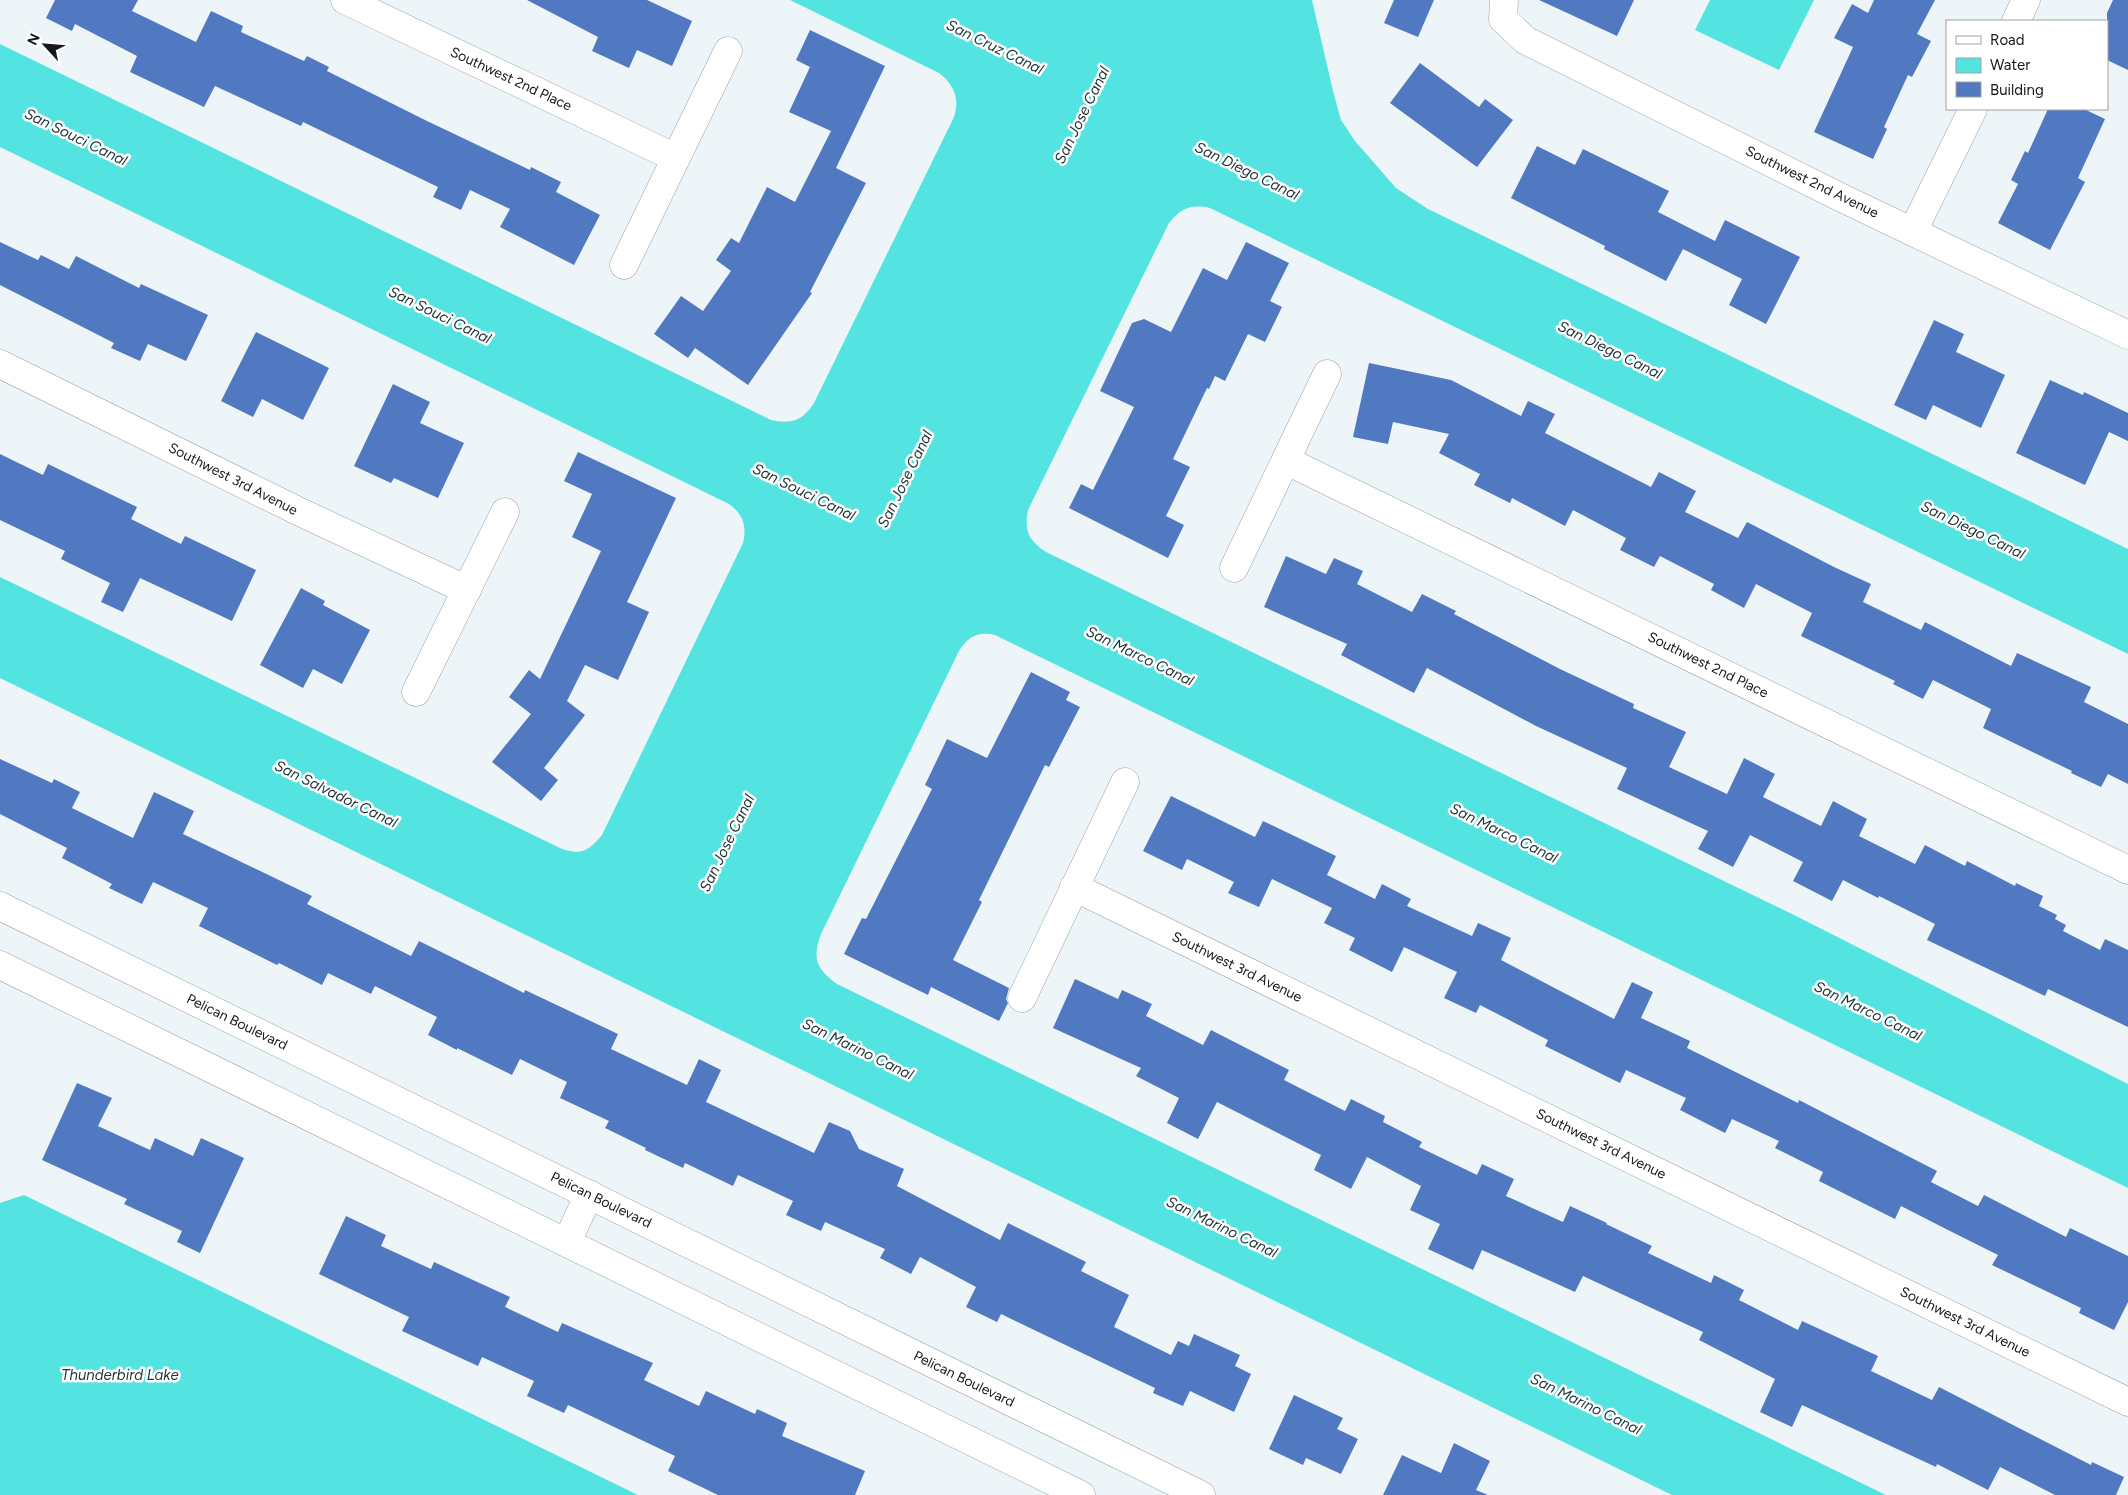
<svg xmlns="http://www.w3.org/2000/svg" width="2128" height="1495" font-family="Figtree,sans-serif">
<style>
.water{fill:#53e4e1}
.building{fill:#5179c2}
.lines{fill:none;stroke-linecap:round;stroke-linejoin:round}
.street-casing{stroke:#9ca2a6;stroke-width:29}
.secondary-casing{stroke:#9ca2a6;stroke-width:29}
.street{stroke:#fff;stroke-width:28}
.secondary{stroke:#fff;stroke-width:28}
.labels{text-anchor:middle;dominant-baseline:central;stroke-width:5;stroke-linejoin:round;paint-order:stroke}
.street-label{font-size:14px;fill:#151719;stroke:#fff}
.water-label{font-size:15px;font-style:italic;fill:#1c3434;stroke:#fff}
</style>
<rect width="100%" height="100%" fill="#eef5f9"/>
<!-- water -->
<g class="water">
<path d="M 790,0 L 1312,0 L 1333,91 L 1341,120 L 1355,141 L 1396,188 L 1428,209 L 2128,549 L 2128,654 L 1210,208 C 1191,204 1181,208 1169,223 L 1028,510 C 1024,532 1029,540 1046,552 L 1790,913 L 2128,1084 L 2128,1188 L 995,635 C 979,631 968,636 959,651 L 821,934 C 812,958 816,969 837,984 L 1886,1495 L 1672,1495 L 0,678 L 0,577 L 560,848 C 580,856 589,851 602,835 L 743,543 C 747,526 743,514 729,504 L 0,147 L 0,44 L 771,420 C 793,424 802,421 814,403 L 954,117 C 960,98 954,85 939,73 Z"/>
<path d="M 1710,0 L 1814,0 L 1779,70 L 1695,30 Z"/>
<path d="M 24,1195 L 638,1495 L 0,1495 L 0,1203 Z"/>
</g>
<!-- building -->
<g class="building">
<path d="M 55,0 L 138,0 L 132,11 L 196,42 L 211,11 L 243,26 L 241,32 L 304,61 L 307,56 L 329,67 L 327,71 L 427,121 L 530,170 L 531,167 L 561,182 L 556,192 L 600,215 L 574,265 L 500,227 L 510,209 L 470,190 L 461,210 L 433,197 L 438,187 L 303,122 L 301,126 L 215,86 L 204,107 L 130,72 L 137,56 L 75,24 L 72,31 L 46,18 Z"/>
<path d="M 527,0 L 647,0 L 692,21 L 672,66 L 637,50 L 629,68 L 592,51 L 598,37 Z"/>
<path d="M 1394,0 L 1434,0 L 1418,37 L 1384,23 Z"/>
<path d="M 1539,0 L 1634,0 L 1617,36 Z"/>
<path d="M 1874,0 L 1935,0 L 1917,34 L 1931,41 L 1912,77 L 1908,75 L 1884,127 L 1887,129 L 1873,159 L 1814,132 L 1853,47 L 1834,38 L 1852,4 L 1868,13 Z"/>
<path d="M 2113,0 L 2128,0 L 2128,70 L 2107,60 L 2107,13 Z"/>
<path d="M 810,30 L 885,66 L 836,168 L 866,183 L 810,292 L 812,293 L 748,385 L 695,348 L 688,358 L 654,334 L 681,296 L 703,311 L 731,271 L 716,260 L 731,238 L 739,243 L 767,187 L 795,202 L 831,131 L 789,112 L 810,67 L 796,60 Z"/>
<path d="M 1420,63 L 1479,107 L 1485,99 L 1513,120 L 1477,167 L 1390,103 Z"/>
<path d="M 2048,109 L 2084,109 L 2105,119 L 2078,178 L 2085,182 L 2050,250 L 1998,223 L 2018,184 L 2011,180 L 2025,151 L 2028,153 Z"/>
<path d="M 1537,146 L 1575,165 L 1583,149 L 1669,191 L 1658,212 L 1715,241 L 1725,220 L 1800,257 L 1766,324 L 1729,305 L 1742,279 L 1683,249 L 1666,281 L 1604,249 L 1605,246 L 1511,198 Z"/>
<path d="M 0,242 L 38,260 L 41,255 L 69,269 L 76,256 L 139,288 L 141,284 L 208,315 L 186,361 L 148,344 L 140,361 L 111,348 L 114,343 L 0,285 Z"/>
<path d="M 1246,242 L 1289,263 L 1270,301 L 1282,307 L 1265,342 L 1248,334 L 1225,381 L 1215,376 L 1209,389 L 1207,388 L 1173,459 L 1190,467 L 1166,516 L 1184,525 L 1168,558 L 1069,508 L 1081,484 L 1093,490 L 1134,407 L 1100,391 L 1132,323 L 1144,319 L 1171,332 L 1203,268 L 1227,280 Z"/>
<path d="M 1934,320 L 1964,334 L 1956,352 L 2005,375 L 1981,428 L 1933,405 L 1926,420 L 1894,405 Z"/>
<path d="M 256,332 L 329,368 L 303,420 L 262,399 L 253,417 L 221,401 Z"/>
<path d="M 1369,363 L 1451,380 L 1521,416 L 1528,401 L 1555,414 L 1545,433 L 1651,487 L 1659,472 L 1696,491 L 1685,512 L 1738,538 L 1747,522 L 1834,567 L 1871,584 L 1863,602 L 1921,630 L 1925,622 L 2011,666 L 2017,653 L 2091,687 L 2084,702 L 2128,724 L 2128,784 L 2108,774 L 2101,787 L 2071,773 L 2072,771 L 1983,728 L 1991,709 L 1933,680 L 1923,699 L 1893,684 L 1895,681 L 1801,636 L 1812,613 L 1756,584 L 1744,608 L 1711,590 L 1714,584 L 1660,556 L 1654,567 L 1620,550 L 1626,538 L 1573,510 L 1565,526 L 1512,498 L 1510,503 L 1474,485 L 1480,474 L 1439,453 L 1449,434 L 1393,422 L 1388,444 L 1353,437 Z"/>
<path d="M 2050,380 L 2083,395 L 2084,392 L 2128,413 L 2128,441 L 2109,432 L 2085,485 L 2016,453 Z"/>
<path d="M 393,384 L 430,402 L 420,423 L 464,443 L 438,498 L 394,478 L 391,483 L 354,466 Z"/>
<path d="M 578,452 L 676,498 L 627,602 L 649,612 L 618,680 L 585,665 L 567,701 L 585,715 L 544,768 L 558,780 L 541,801 L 492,762 L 531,714 L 509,697 L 529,670 L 540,679 L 601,551 L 572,537 L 592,494 L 564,481 Z"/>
<path d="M 0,454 L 43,475 L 48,464 L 137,507 L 131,519 L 181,544 L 185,536 L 256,570 L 232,621 L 140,578 L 123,612 L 101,602 L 110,583 L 61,559 L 65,551 L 0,520 Z"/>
<path d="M 1286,556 L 1326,574 L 1334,558 L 1363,571 L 1357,584 L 1412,612 L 1422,594 L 1456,611 L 1454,614 L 1560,669 L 1634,704 L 1633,708 L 1686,732 L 1669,767 L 1727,794 L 1744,758 L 1775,774 L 1763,797 L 1821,826 L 1833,801 L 1867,819 L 1859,836 L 1915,864 L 1925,845 L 1965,866 L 1967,861 L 2015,886 L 2016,883 L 2043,896 L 2039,906 L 2057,915 L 2055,919 L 2066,925 L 2063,931 L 2100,950 L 2105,939 L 2128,950 L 2128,1027 L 2048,989 L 2045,996 L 1927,940 L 1935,924 L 1879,896 L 1878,898 L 1843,880 L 1832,901 L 1793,881 L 1803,862 L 1750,835 L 1733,867 L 1698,849 L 1708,831 L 1617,789 L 1627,768 L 1536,726 L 1427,668 L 1414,693 L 1341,655 L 1347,644 L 1264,607 Z"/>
<path d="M 301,588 L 325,601 L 323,605 L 370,630 L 342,684 L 313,669 L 303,688 L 260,665 Z"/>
<path d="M 1031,672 L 1070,692 L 1066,700 L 1080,707 L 1049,767 L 1045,765 L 979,900 L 982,902 L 953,960 L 1009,988 L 1006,999 L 1008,1003 L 999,1021 L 931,987 L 928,995 L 844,954 L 862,918 L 866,919 L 932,789 L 925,785 L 947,739 L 987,758 Z"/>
<path d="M 0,759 L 52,783 L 54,779 L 80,792 L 72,808 L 133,838 L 154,792 L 194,811 L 183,834 L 312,896 L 307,904 L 411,956 L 419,941 L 524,993 L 525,990 L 618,1034 L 611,1049 L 687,1085 L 699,1059 L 721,1070 L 706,1102 L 814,1153 L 829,1122 L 850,1131 L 859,1149 L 904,1169 L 897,1186 L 1000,1240 L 1008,1223 L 1086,1262 L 1081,1271 L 1129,1295 L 1114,1327 L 1171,1355 L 1178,1341 L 1189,1346 L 1194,1334 L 1240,1355 L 1235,1366 L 1251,1374 L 1234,1412 L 1190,1391 L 1183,1406 L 1153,1393 L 1155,1388 L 1001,1314 L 997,1322 L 966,1307 L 976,1287 L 920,1257 L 911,1274 L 880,1258 L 885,1249 L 825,1222 L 821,1231 L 786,1215 L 793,1201 L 738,1175 L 733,1186 L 685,1163 L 683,1168 L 645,1150 L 646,1148 L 605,1128 L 609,1121 L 560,1098 L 567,1082 L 520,1059 L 512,1075 L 457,1048 L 457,1050 L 428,1035 L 437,1017 L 375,986 L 371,994 L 328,973 L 322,985 L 279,963 L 277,965 L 199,926 L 208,908 L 153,882 L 142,904 L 109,888 L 112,884 L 62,858 L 67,848 L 0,814 Z"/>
<path d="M 1171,796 L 1255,837 L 1263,821 L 1336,856 L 1327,875 L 1375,899 L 1382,884 L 1411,899 L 1407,906 L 1472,936 L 1478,923 L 1511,938 L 1501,960 L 1614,1019 L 1632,982 L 1653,992 L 1641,1018 L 1690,1041 L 1687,1048 L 1798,1103 L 1799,1100 L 1937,1171 L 1931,1182 L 1978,1206 L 1984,1195 L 2066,1237 L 2070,1228 L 2128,1256 L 2128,1302 L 2114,1330 L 2079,1313 L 2081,1308 L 1992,1265 L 1998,1255 L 1948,1230 L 1901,1206 L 1895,1219 L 1819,1181 L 1823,1172 L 1775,1148 L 1779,1141 L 1732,1119 L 1725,1133 L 1680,1110 L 1686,1098 L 1626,1070 L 1620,1083 L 1545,1046 L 1548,1040 L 1480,1005 L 1476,1013 L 1444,998 L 1457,972 L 1404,947 L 1392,972 L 1349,950 L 1355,938 L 1324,923 L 1332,908 L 1272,879 L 1259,907 L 1228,893 L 1234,882 L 1187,859 L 1182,870 L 1143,851 Z"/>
<path d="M 1075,979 L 1118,999 L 1122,990 L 1152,1004 L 1146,1016 L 1203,1045 L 1211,1030 L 1289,1070 L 1284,1080 L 1345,1111 L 1351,1099 L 1385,1116 L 1383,1122 L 1422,1142 L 1419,1147 L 1477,1175 L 1482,1164 L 1514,1179 L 1506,1196 L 1563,1222 L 1570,1206 L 1607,1223 L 1606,1224 L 1652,1246 L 1648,1253 L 1711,1283 L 1714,1275 L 1744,1290 L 1739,1300 L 1798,1330 L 1802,1321 L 1878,1356 L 1871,1371 L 1932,1400 L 1939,1387 L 2091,1465 L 2092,1462 L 2124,1477 L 2116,1495 L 2055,1495 L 2000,1467 L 1988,1490 L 1937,1464 L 1936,1467 L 1802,1405 L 1792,1427 L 1760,1412 L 1775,1379 L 1699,1340 L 1703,1332 L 1583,1276 L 1575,1292 L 1482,1250 L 1473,1270 L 1428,1249 L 1440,1224 L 1410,1210 L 1421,1186 L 1367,1157 L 1351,1189 L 1314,1170 L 1321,1155 L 1217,1102 L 1198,1139 L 1167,1123 L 1179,1098 L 1136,1076 L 1141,1068 L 1053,1028 Z"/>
<path d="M 77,1083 L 112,1098 L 98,1126 L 150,1150 L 155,1138 L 193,1156 L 201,1138 L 244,1158 L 200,1253 L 177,1242 L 182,1231 L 124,1204 L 127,1199 L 42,1160 Z"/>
<path d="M 346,1216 L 386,1235 L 381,1246 L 431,1269 L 434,1262 L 510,1297 L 505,1307 L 558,1332 L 562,1323 L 653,1363 L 644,1380 L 699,1406 L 706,1391 L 755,1414 L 757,1409 L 787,1423 L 782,1436 L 865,1471 L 855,1495 L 718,1495 L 668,1471 L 675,1456 L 568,1405 L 564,1413 L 527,1396 L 534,1381 L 482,1357 L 478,1366 L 402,1331 L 409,1317 L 319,1274 Z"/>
<path d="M 1294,1395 L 1343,1418 L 1337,1429 L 1358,1439 L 1341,1474 L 1306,1458 L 1303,1465 L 1269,1449 Z"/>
<path d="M 1454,1443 L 1490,1461 L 1476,1490 L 1488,1495 L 1383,1495 L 1402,1455 L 1441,1473 Z"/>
</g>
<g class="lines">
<defs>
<g id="street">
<path d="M 345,0 L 676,158"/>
<path d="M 1504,0 L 1503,19 L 1525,40 L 1842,198 L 2128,335"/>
<path d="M 2016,21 L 2026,0"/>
<path d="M 1913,231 L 1973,109"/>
<path d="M 624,265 L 728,51"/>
<path d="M 0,364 L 300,512 L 467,590"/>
<path d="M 1287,461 L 2128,870"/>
<path d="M 1234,568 L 1327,374"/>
<path d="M 416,692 L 505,512"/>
<path d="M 1074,887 L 2128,1402"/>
<path d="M 1022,998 L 1125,782"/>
</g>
<g id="secondary">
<path d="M 0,906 L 1201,1495"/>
<path d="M 0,965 L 1081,1495"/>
<path d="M 567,1242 L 589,1194"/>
</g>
</defs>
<!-- street casing -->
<use href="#street" class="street-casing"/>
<!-- secondary casing -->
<use href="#secondary" class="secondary-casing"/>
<!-- street -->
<use href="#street" class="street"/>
<!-- secondary -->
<use href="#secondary" class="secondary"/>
</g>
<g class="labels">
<!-- street labels -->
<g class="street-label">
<text transform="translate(511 79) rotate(25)">Southwest 2nd Place</text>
<text transform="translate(1812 182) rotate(26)">Southwest 2nd Avenue</text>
<text transform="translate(233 479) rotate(27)">Southwest 3rd Avenue</text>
<text transform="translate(1708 665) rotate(26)">Southwest 2nd Place</text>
<text transform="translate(1237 967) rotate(26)">Southwest 3rd Avenue</text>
<text transform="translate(237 1022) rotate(26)">Pelican Boulevard</text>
<text transform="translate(1601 1144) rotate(26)">Southwest 3rd Avenue</text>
<text transform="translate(601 1200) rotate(26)">Pelican Boulevard</text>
<text transform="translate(1965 1322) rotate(26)">Southwest 3rd Avenue</text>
<text transform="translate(964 1379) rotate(26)">Pelican Boulevard</text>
</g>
<!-- water labels -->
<g class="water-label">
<text transform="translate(995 47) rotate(26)">San Cruz Canal</text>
<text transform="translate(1082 115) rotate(-64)">San Jose Canal</text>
<text transform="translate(76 137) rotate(26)">San Souci Canal</text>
<text transform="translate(1247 171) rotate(26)">San Diego Canal</text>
<text transform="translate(440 315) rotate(26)">San Souci Canal</text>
<text transform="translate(1610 350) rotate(26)">San Diego Canal</text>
<text transform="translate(905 479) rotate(-64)">San Jose Canal</text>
<text transform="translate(804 492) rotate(26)">San Souci Canal</text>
<text transform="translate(1973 530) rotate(26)">San Diego Canal</text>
<text transform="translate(1140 656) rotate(26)">San Marco Canal</text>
<text transform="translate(336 794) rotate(26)">San Salvador Canal</text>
<text transform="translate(1504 833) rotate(26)">San Marco Canal</text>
<text transform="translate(727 843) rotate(-64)">San Jose Canal</text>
<text transform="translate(1868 1011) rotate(26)">San Marco Canal</text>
<text transform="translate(858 1049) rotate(26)">San Marino Canal</text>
<text transform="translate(1222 1227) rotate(26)">San Marino Canal</text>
<text x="120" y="1375">Thunderbird Lake</text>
<text transform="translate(1586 1404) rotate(26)">San Marino Canal</text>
</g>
</g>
<!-- legend -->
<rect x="1946" y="20" width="162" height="90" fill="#ffffff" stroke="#a1a2a3"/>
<rect x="1956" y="36" width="25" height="8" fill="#ffffff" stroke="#a1a2a3"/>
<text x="1990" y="45" font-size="15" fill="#151719">Road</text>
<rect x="1956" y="58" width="25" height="15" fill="#53e4e1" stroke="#a1a2a3"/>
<text x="1990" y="70" font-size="15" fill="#151719">Water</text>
<rect x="1956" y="82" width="25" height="15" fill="#5179c2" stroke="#a1a2a3"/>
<text x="1990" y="95" font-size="15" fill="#151719">Building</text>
<!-- north arrow -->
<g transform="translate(45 45) rotate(296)" stroke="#ffffff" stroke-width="4" paint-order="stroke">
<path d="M0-4L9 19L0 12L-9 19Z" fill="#151719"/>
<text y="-8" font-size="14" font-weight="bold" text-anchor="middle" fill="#151719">N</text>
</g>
</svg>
